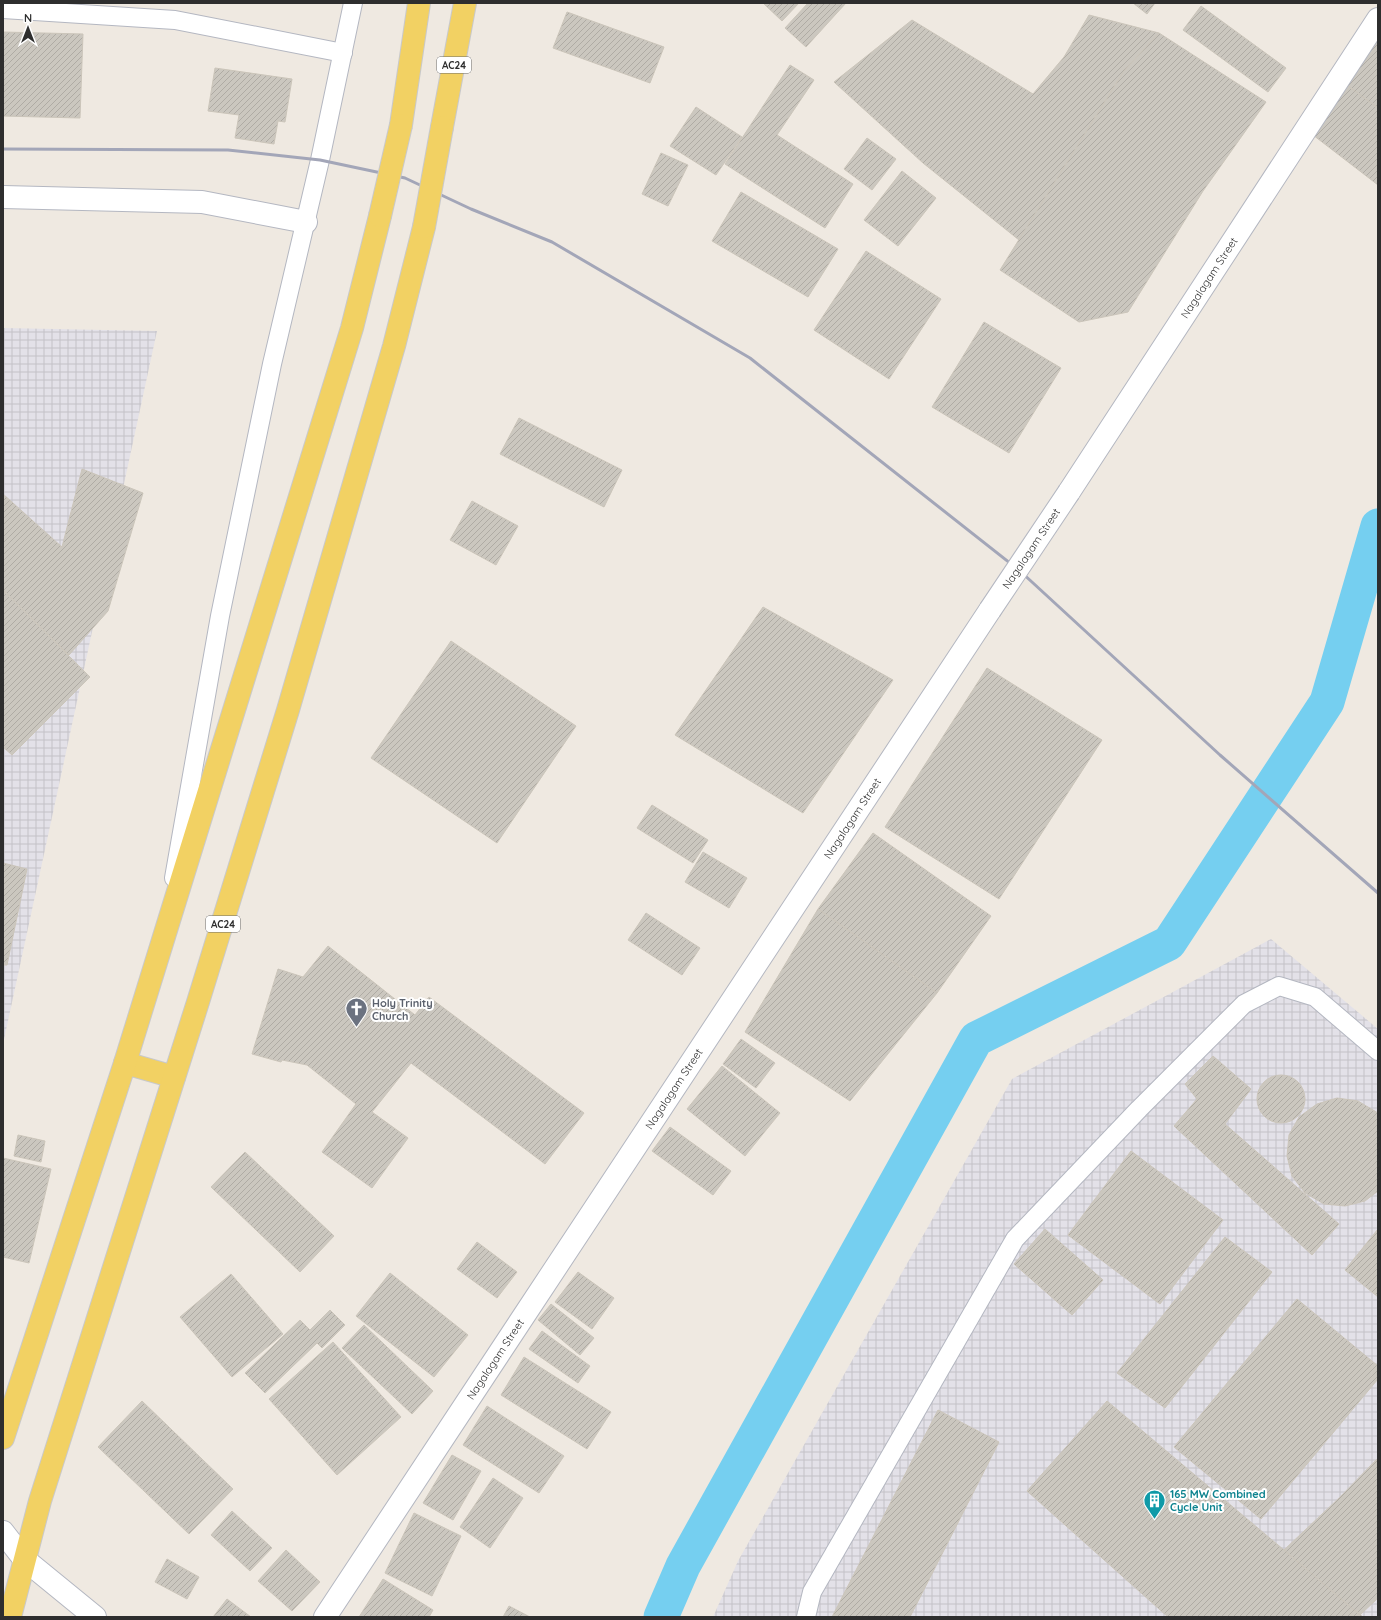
<svg xmlns="http://www.w3.org/2000/svg" width="1381" height="1620" font-family="Quicksand,sans-serif">
<style>
.industrial{fill:url(#industrial-grid)}
.lines{fill:none;stroke-linecap:round;stroke-linejoin:round}
.canal{stroke:#75cff0;stroke-width:35}
.building{fill:url(#building-hatch);stroke:#cbc5ba}
.service-casing{stroke:#b4b7c1;stroke-width:20}
.minor-casing{stroke:#b4b7c1;stroke-width:24}
.tertiary-casing{stroke:#b4b7c1;stroke-width:24}
.primary-casing{stroke:#c9c9c9;stroke-width:24}
.service{stroke:#fff;stroke-width:18}
.minor{stroke:#fff;stroke-width:22}
.tertiary{stroke:#fff;stroke-width:22}
.primary{stroke:#f2d163;stroke-width:22}
.rail{stroke:#a3a6b8;stroke-width:3}
.tertiary-bridge-casing{stroke:#b4b7c1;stroke-width:24;stroke-linecap:butt}
.primary-bridge-casing{stroke:#c9c9c9;stroke-width:24;stroke-linecap:butt}
.tertiary-bridge{stroke:#fff;stroke-width:22}
.primary-bridge{stroke:#f2d163;stroke-width:22}
.labels{text-anchor:middle;dominant-baseline:central;stroke-width:4;stroke-linejoin:round;paint-order:stroke}
.shield{fill:#fff;stroke:#6d6d6d;stroke-width:1}
.shield-label{font-size:10px;font-weight:bold;fill:#2e2e2e}
.street-label{font-size:11px;fill:#2e2e2e;stroke:#fff}
.worship-label{font-size:11px;font-weight:bold;fill:#5b616d;stroke:#fff;text-anchor:start}
.culture-label{font-size:11px;font-weight:bold;fill:#0d838f;stroke:#fff;text-anchor:start}
</style>
<defs>
<pattern id="industrial-grid" width="8" height="8" patternUnits="userSpaceOnUse"><rect width="8" height="8" fill="#e3e1e8"/><path d="M0 4h8M4 0v8" fill="none" stroke="#c3c1c7"/></pattern>
<pattern id="building-hatch" width="6" height="6" patternUnits="userSpaceOnUse"><rect width="6" height="6" fill="#cbc7bf"/><path d="M-1 1l2-2M0 6l6-6M5 7l2-2" fill="none" stroke="#afaba4"/></pattern>
</defs>
<rect width="100%" height="100%" fill="#efe9e1"/>
<!-- industrial -->
<g class="industrial">
<path d="M 3,328 L 157,331 L 3,1044 Z"/>
<path d="M 1271,939 L 1378,1029 L 1378,1617 L 713,1617 L 738,1561 L 1012,1079 Z"/>
</g>
<g class="lines">
<!-- canal -->
<path class="canal" d="M 661,1617 L 683,1566 L 976,1039 L 1169,943 L 1327,702 L 1378,526"/>
</g>
<!-- building -->
<g class="building">
<path d="M 763,3 L 799,3 L 782,21 Z"/>
<path d="M 808,3 L 846,3 L 806,47 L 785,28 Z"/>
<path d="M 1133,3 L 1155,3 L 1147,14 Z"/>
<path d="M 1201,6 L 1286,68 L 1268,92 L 1183,30 Z"/>
<path d="M 567,12 L 664,47 L 650,83 L 553,48 Z"/>
<path d="M 1089,15 L 1159,33 L 1124,71 L 1019,240 L 923,163 L 834,82 L 912,20 L 1033,94 L 1064,57 Z"/>
<path d="M 1378,30 L 1378,108 L 1344,83 Z"/>
<path d="M 3,32 L 83,34 L 80,118 L 3,116 Z"/>
<path d="M 1159,33 L 1266,102 L 1203,191 L 1128,312 L 1079,322 L 1000,270 L 1124,71 Z"/>
<path d="M 790,65 L 814,80 L 777,135 L 853,184 L 825,228 L 725,164 Z"/>
<path d="M 215,68 L 292,79 L 285,122 L 278,121 L 274,144 L 235,138 L 239,115 L 208,111 Z"/>
<path d="M 1344,83 L 1378,108 L 1378,185 L 1313,135 Z"/>
<path d="M 696,107 L 742,137 L 716,175 L 670,146 Z"/>
<path d="M 867,138 L 896,159 L 872,190 L 844,169 Z"/>
<path d="M 661,153 L 688,165 L 668,206 L 642,194 Z"/>
<path d="M 902,171 L 936,198 L 898,246 L 864,220 Z"/>
<path d="M 741,192 L 838,249 L 808,297 L 712,241 Z"/>
<path d="M 866,251 L 941,299 L 889,379 L 814,330 Z"/>
<path d="M 984,322 L 1061,368 L 1009,453 L 932,407 Z"/>
<path d="M 519,418 L 622,470 L 604,507 L 500,454 Z"/>
<path d="M 82,469 L 143,493 L 108,611 L 69,655 L 3,590 L 3,494 L 62,547 Z"/>
<path d="M 472,501 L 518,526 L 496,565 L 450,540 Z"/>
<path d="M 3,590 L 90,677 L 12,755 L 3,747 Z"/>
<path d="M 763,607 L 893,680 L 803,813 L 675,735 Z"/>
<path d="M 451,641 L 576,726 L 497,843 L 371,758 Z"/>
<path d="M 987,668 L 1102,740 L 999,899 L 885,827 Z"/>
<path d="M 652,805 L 708,840 L 693,863 L 637,828 Z"/>
<path d="M 873,833 L 991,916 L 937,993 L 818,909 Z"/>
<path d="M 703,852 L 747,878 L 729,908 L 685,882 Z"/>
<path d="M 3,863 L 27,869 L 7,965 L 3,965 Z"/>
<path d="M 818,909 L 937,993 L 850,1101 L 745,1032 Z"/>
<path d="M 646,913 L 700,948 L 682,975 L 628,940 Z"/>
<path d="M 328,946 L 415,1015 L 429,997 L 584,1113 L 545,1164 L 411,1063 L 372,1112 L 408,1138 L 372,1188 L 322,1152 L 356,1104 L 307,1065 L 282,1060 L 281,1062 L 252,1054 L 278,969 L 303,977 Z"/>
<path d="M 741,1039 L 775,1063 L 756,1088 L 723,1064 Z"/>
<path d="M 1213,1056 L 1251,1089 L 1225,1124 L 1339,1224 L 1312,1255 L 1174,1126 L 1197,1099 L 1185,1084 Z"/>
<path d="M 722,1066 L 780,1113 L 745,1156 L 687,1109 Z"/>
<circle cx="1281" cy="1099" r="24"/>
<path d="M 1337,1098 L 1358,1101 L 1378,1113 L 1378,1191 L 1365,1201 L 1345,1206 L 1324,1204 L 1305,1193 L 1292,1176 L 1287,1156 L 1289,1135 L 1299,1117 L 1317,1104 Z"/>
<path d="M 670,1127 L 731,1171 L 713,1195 L 652,1151 Z"/>
<path d="M 18,1135 L 45,1141 L 41,1162 L 14,1156 Z"/>
<path d="M 1131,1151 L 1223,1220 L 1160,1304 L 1068,1235 Z"/>
<path d="M 245,1152 L 334,1236 L 300,1272 L 211,1187 Z"/>
<path d="M 3,1158 L 51,1169 L 29,1263 L 3,1257 Z"/>
<path d="M 1045,1229 L 1103,1280 L 1072,1315 L 1014,1264 Z"/>
<path d="M 1378,1229 L 1378,1297 L 1345,1270 Z"/>
<path d="M 1225,1237 L 1272,1272 L 1165,1408 L 1117,1373 Z"/>
<path d="M 477,1242 L 517,1272 L 497,1298 L 457,1269 Z"/>
<path d="M 578,1272 L 614,1298 L 592,1329 L 555,1302 Z"/>
<path d="M 390,1273 L 468,1335 L 434,1377 L 356,1316 Z"/>
<path d="M 231,1274 L 283,1334 L 232,1377 L 180,1317 Z"/>
<path d="M 1297,1299 L 1378,1366 L 1378,1379 L 1261,1519 L 1174,1447 Z"/>
<path d="M 551,1304 L 594,1338 L 580,1355 L 538,1320 Z"/>
<path d="M 330,1310 L 345,1325 L 322,1348 L 317,1343 L 265,1393 L 245,1373 L 300,1320 L 310,1330 Z"/>
<path d="M 364,1325 L 433,1391 L 412,1414 L 342,1348 Z"/>
<path d="M 542,1331 L 590,1366 L 578,1383 L 529,1349 Z"/>
<path d="M 333,1342 L 401,1417 L 337,1475 L 269,1399 Z"/>
<path d="M 524,1357 L 611,1412 L 587,1449 L 501,1395 Z"/>
<path d="M 142,1401 L 233,1489 L 189,1534 L 98,1447 Z"/>
<path d="M 1107,1401 L 1284,1550 L 1363,1617 L 1168,1617 L 1027,1491 Z"/>
<path d="M 487,1406 L 564,1456 L 539,1493 L 463,1445 Z"/>
<path d="M 938,1410 L 999,1442 L 910,1617 L 832,1617 Z"/>
<path d="M 452,1455 L 481,1471 L 453,1520 L 423,1503 Z"/>
<path d="M 1378,1458 L 1378,1598 L 1360,1615 L 1284,1550 L 1339,1498 Z"/>
<path d="M 493,1478 L 523,1498 L 490,1548 L 460,1527 Z"/>
<path d="M 232,1511 L 272,1548 L 250,1571 L 211,1535 Z"/>
<path d="M 414,1513 L 461,1536 L 432,1596 L 385,1573 Z"/>
<path d="M 286,1550 L 320,1582 L 292,1611 L 258,1581 Z"/>
<path d="M 167,1559 L 199,1577 L 187,1599 L 155,1582 Z"/>
<path d="M 383,1579 L 433,1610 L 429,1617 L 359,1617 Z"/>
<path d="M 227,1599 L 251,1617 L 213,1617 Z"/>
<path d="M 509,1606 L 530,1617 L 503,1617 Z"/>
</g>
<g class="lines">
<defs>
<g id="service">
<path d="M 3,9 L 175,20 L 343,53"/>
<path d="M 174,878 L 220,616 L 272,364 L 320,160 L 353,3"/>
<path d="M 806,1617 L 812,1592 L 1015,1239 L 1139,1109 L 1244,1004 L 1279,986 L 1315,997 L 1378,1051"/>
</g>
<path id="minor" d="M 3,197 L 202,202 L 306,222"/>
<g id="tertiary">
<path id="s1" d="M 1069,492 L 1378,19"/>
<path d="M 3,1532 L 24,1559 L 95,1617"/>
<path id="s2" d="M 325,1617 L 990,610"/>
</g>
<g id="primary">
<path d="M 401,125 L 419,3"/>
<path d="M 442,127 L 465,3"/>
<path d="M 125,1063 L 174,1077"/>
<path d="M 3,1438 L 125,1063 L 352,328 L 380,216"/>
<path d="M 10,1617 L 40,1501 L 198,1002 L 288,710 L 394,346 L 424,227"/>
</g>
</defs>
<!-- service casing -->
<use href="#service" class="service-casing"/>
<!-- minor casing -->
<use href="#minor" class="minor-casing"/>
<!-- tertiary casing -->
<use href="#tertiary" class="tertiary-casing"/>
<!-- primary casing -->
<use href="#primary" class="primary-casing"/>
<!-- service -->
<use href="#service" class="service"/>
<!-- minor -->
<use href="#minor" class="minor"/>
<!-- tertiary -->
<use href="#tertiary" class="tertiary"/>
<!-- primary -->
<use href="#primary" class="primary"/>
<!-- rail -->
<path class="rail" d="M 3,149 L 228,150 L 320,160 L 405,178 L 471,209 L 552,242 L 750,358 L 1020,571 L 1220,755 L 1378,893"/>
<defs>
<g id="tertiary-bridge">
<path id="s3" d="M 990,610 L 1069,492"/>
</g>
<g id="primary-bridge">
<path d="M 380,216 L 401,125"/>
<path d="M 424,227 L 442,127"/>
</g>
</defs>
<!-- tertiary-bridge casing -->
<use href="#tertiary-bridge" class="tertiary-bridge-casing"/>
<!-- primary-bridge casing -->
<use href="#primary-bridge" class="primary-bridge-casing"/>
<!-- tertiary-bridge -->
<use href="#tertiary-bridge" class="tertiary-bridge"/>
<!-- primary-bridge -->
<use href="#primary-bridge" class="primary-bridge"/>
</g>
<!-- icons -->
<defs>
<symbol id="church-pin" viewBox="-11 -11 22 30"><path d="M0 17L-7.5 6A9.5 9.5 0 1 1 7.5 6Z" fill="#6b7280" stroke="#fff"/><path d="M-1.2-6h2.4v3.5h3.3v2.4h-3.3V6h-2.4V-.1h-3.3v-2.4h3.3Z" fill="#fff"/></symbol>
<symbol id="building-pin" viewBox="-11 -11 22 30"><path d="M0 17L-7.5 6A9.5 9.5 0 1 1 7.5 6Z" fill="#0f9aa8" stroke="#fff"/><path d="M-4-6H4V6H1V3H-1V6H-4ZM-2.5-4.3h1.7v1.8h-1.7ZM.8-4.3h1.7v1.8H.8ZM-2.5-1h1.7V.8h-1.7ZM.8-1h1.7V.8H.8Z" fill="#fff"/></symbol>
</defs>
<g fill-rule="evenodd">
<use href="#church-pin" x="344" y="996" width="25" height="34"/>
<use href="#building-pin" x="1142" y="1488" width="25" height="34"/>
</g>
<g class="labels">
<!-- shield labels -->
<g class="shield">
<rect x="437" y="57" width="34" height="16" rx="3"/>
<rect x="206" y="916" width="34" height="16" rx="3"/>
</g>
<g class="shield-label">
<text x="454" y="65">AC24</text>
<text x="223" y="924">AC24</text>
</g>
<!-- street labels -->
<g class="street-label">
<text stroke="none"><textPath href="#s1" startOffset="256">Nagalagam Street</textPath></text>
<text stroke="none"><textPath href="#s3" startOffset="74">Nagalagam Street</textPath></text>
<text stroke="none"><textPath href="#s2" startOffset="957">Nagalagam Street</textPath></text>
<text stroke="none"><textPath href="#s2" startOffset="633">Nagalagam Street</textPath></text>
<text stroke="none"><textPath href="#s2" startOffset="309">Nagalagam Street</textPath></text>
</g>
<!-- worship labels -->
<g class="worship-label">
<text x="372" y="1003">Holy Trinity<tspan x="372" dy="13">Church</tspan></text>
</g>
<!-- culture labels -->
<g class="culture-label">
<text x="1170" y="1494">165 MW Combined<tspan x="1170" dy="13">Cycle Unit</tspan></text>
</g>
</g>
<!-- border -->
<rect width="1381" height="1620" fill="none" stroke="#2e2e2e" stroke-width="8"/>
<!-- north arrow -->
<g transform="translate(28 28)" stroke="#ffffff" stroke-width="3" paint-order="stroke">
<path d="M0-3L7 15L0 10L-7 15Z" fill="#2e2e2e"/>
<text y="-6" font-size="11" font-weight="bold" text-anchor="middle" fill="#2e2e2e">N</text>
</g>
</svg>
